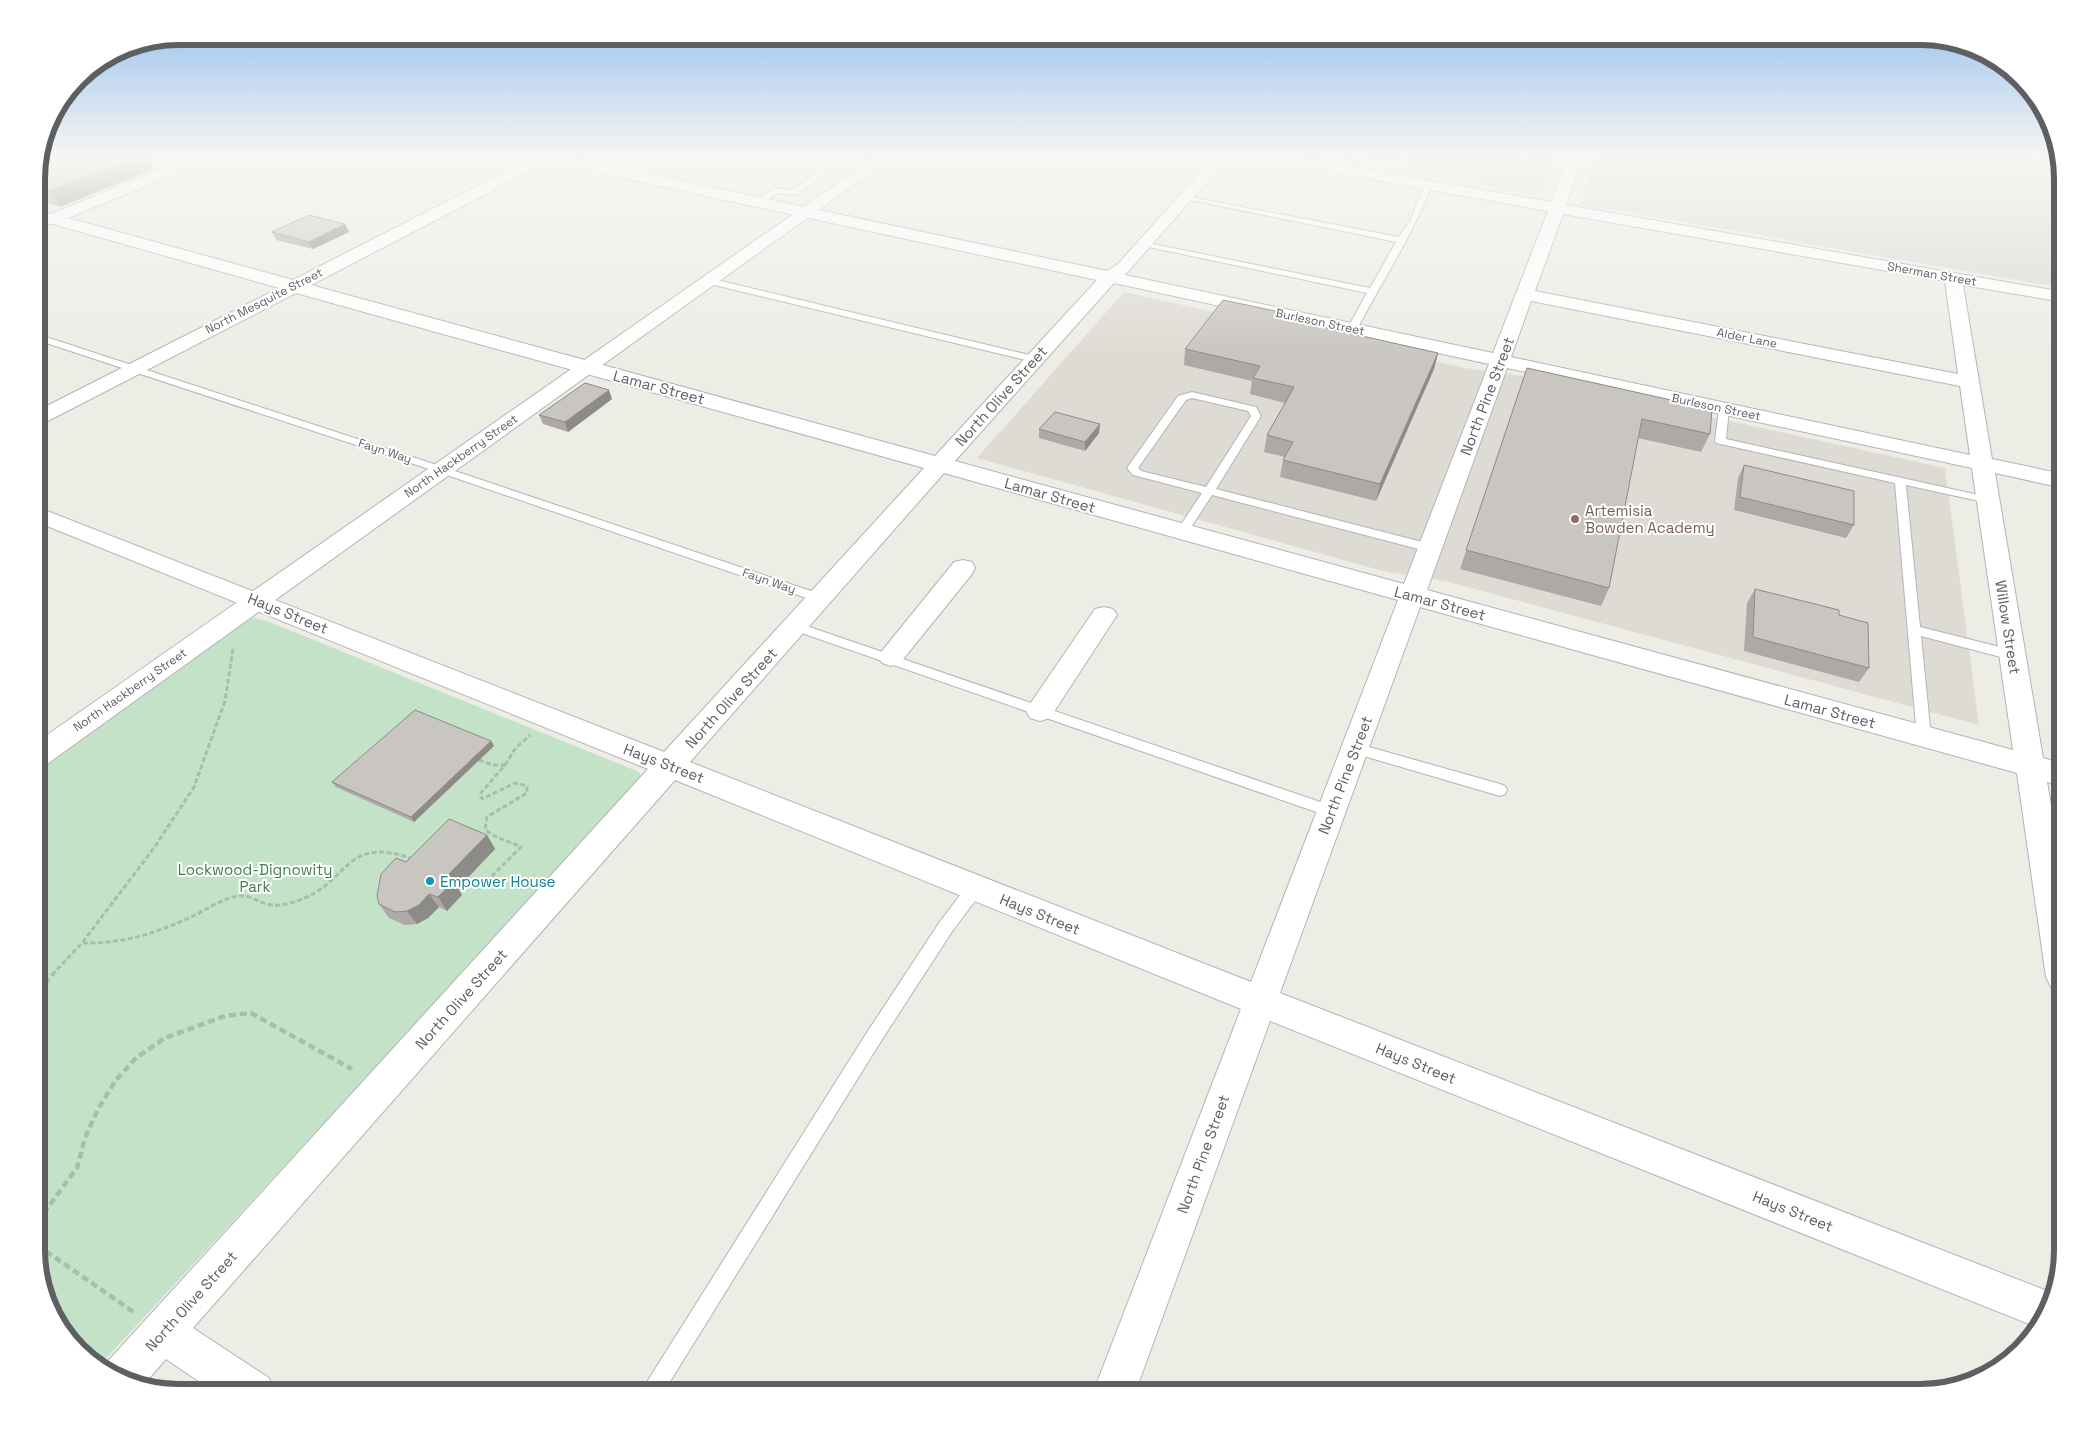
<svg xmlns="http://www.w3.org/2000/svg" width="2099" height="1429" font-family="'Space Grotesk',sans-serif">
<style>
.industrial{fill:#dcdbd7}
.education{fill:#dddbd3}
.green{fill:#c4e2c7}
.lines{fill:none;stroke-linecap:round;stroke-linejoin:round}
.lane-casing{stroke:#b2b4b8;stroke-width:2}
.street-casing{stroke:#b2b4b8;stroke-width:2}
.secondary-casing{stroke:#b4b6ba;stroke-width:2}
.path-far1{stroke:#9ec2ac;stroke-width:3;stroke-dasharray:5 2.5;stroke-linecap:butt}
.path{stroke:#9ec2ac;stroke-width:4.5;stroke-dasharray:7 4;stroke-linecap:butt}
.lane{fill:#fff;fill-rule:evenodd}
.street{fill:#fff;fill-rule:evenodd}
.secondary{fill:#fff;fill-rule:evenodd}
.wall{fill:#adaaa6}
.shaded-wall{fill:#8d8b87}
.building{fill:#c9c6c1;stroke:#8d8b87}
.education-dot{fill:#8d6e63;stroke:#fff;stroke-width:2}
.culture-dot{fill:#0f9aa8;stroke:#fff;stroke-width:2}
.labels{text-anchor:middle;dominant-baseline:central;stroke-width:4;stroke-linejoin:round;paint-order:stroke}
.far-street-label{font-size:12px;fill:#5d5f63;stroke:#fff}
.street-label{font-size:15px;fill:#5d5f63;stroke:#fff}
.education-label{font-size:15px;fill:#785e54;stroke:#fff;text-anchor:start}
.park-label{font-size:15px;fill:#3f8049;stroke:#fff}
.culture-label{font-size:15px;fill:#0d838f;stroke:#fff;text-anchor:start}
.rim{fill:none;stroke:#5d5f63;stroke-width:6}
</style>
<rect width="100%" height="100%" fill="#edece5"/>
<!-- industrial -->
<g class="industrial">
<path d="M 1330,157 L 1557,157 L 1539,195 Z"/>
<path d="M 1596,157 L 2058,157 L 2063,179 L 2063,288 L 1580,204 Z"/>
</g>
<!-- education -->
<path class="education" d="M 1124,292 L 1465,368 L 1523,376 L 1945,468 L 1979,725 L 1449,582 L 1383,571 L 977,458 Z"/>
<!-- green -->
<path class="green" d="M 254,618 L 267,621 L 639,772 L 641,777 L 638,784 L 98,1367 L 55,1321 L 37,1259 L 37,765 L 220,635 L 243,621 Z"/>
<g class="lines">
<defs>
<g id="lane">
<path d="M 839,157 L 853,157 L 881,163 L 877,165 L 844,160 L 797,195 L 778,193 L 761,204 L 754,202 L 774,188 L 793,190 Z"/>
<path d="M 1341,157 L 1359,157 L 1400,164 L 1404,157 L 1412,157 L 1402,169 Z"/>
<path d="M 1425,183 L 1432,185 C 1412,236 1382,282 1357,329 L 1352,332 L 1347,329 L 1367,293 L 1139,245 L 1143,242 L 1370,288 L 1396,242 L 1181,198 L 1185,196 L 1399,237 L 1410,221 Z"/>
<path d="M 709,278 L 1034,356 L 1039,359 L 1034,362 L 706,283 L 705,281 Z"/>
<path d="M 37,334 L 446,468 L 823,595 L 825,598 L 819,602 L 815,601 L 438,472 L 37,340 Z"/>
<path d="M 1192,392 L 1256,407 L 1261,416 L 1216,489 L 1434,545 L 1436,548 L 1430,552 L 1212,495 L 1186,535 L 1178,535 L 1176,532 L 1202,493 L 1133,475 L 1127,468 L 1178,396 ZM 1192,398 L 1248,411 L 1251,416 L 1206,487 L 1141,471 L 1138,468 L 1186,400 Z"/>
<path d="M 1724,406 L 1729,409 L 1726,439 L 1988,497 L 1994,500 L 1988,503 L 1906,485 L 1920,627 L 2012,650 L 2019,655 L 2012,660 L 1921,636 L 1931,737 L 1929,741 L 1919,741 L 1917,737 L 1895,483 L 1716,443 L 1715,441 L 1719,409 Z"/>
<path d="M 795,622 L 1335,807 L 1337,811 L 1335,815 L 1325,815 L 790,629 L 789,626 Z"/>
<path d="M 1355,743 L 1500,784 L 1505,786 L 1507,790 L 1505,794 L 1500,796 L 1350,752 L 1348,748 L 1350,744 Z"/>
<path d="M 975,881 L 981,883 L 983,888 L 981,893 L 951,933 L 876,1049 L 663,1393 L 640,1393 L 864,1037 L 939,923 L 969,883 Z"/>
</g>
<g id="street">
<path d="M 189,157 L 210,157 L 208,160 L 68,218 L 293,280 L 534,157 L 569,157 L 1107,271 L 1117,265 L 1214,157 L 1229,157 L 1125,275 L 1493,353 L 1548,211 L 1269,161 L 1262,157 L 1296,157 L 1551,202 L 1568,157 L 1583,157 L 1566,205 L 2063,292 L 2063,302 L 1963,285 L 1992,459 L 2063,474 L 2063,488 L 1995,473 L 2043,758 L 2063,764 L 2063,786 L 2047,782 L 2063,876 L 2063,992 L 2051,987 L 2046,977 L 2017,773 L 1420,607 L 1280,993 L 2050,1292 L 2039,1328 L 1270,1021 L 1135,1393 L 1093,1393 L 1241,1009 L 675,780 L 193,1328 L 269,1378 L 275,1393 L 216,1393 L 166,1359 L 145,1383 L 104,1370 L 108,1361 L 648,769 L 37,522 L 37,507 L 664,752 L 924,468 L 296,293 L 44,423 L 37,425 L 37,411 L 279,288 L 53,224 L 41,224 L 37,220 L 37,210 L 51,214 ZM 548,162 L 1097,280 L 935,456 L 311,285 ZM 1563,214 L 1945,281 L 1958,374 L 1535,291 ZM 1114,283 L 1489,364 L 1404,584 L 955,461 ZM 1531,301 L 1960,386 L 1970,455 L 1511,357 ZM 1507,368 L 1972,468 L 2013,750 L 1427,590 ZM 944,473 L 1398,600 L 1251,982 L 690,762 Z"/>
<path d="M 963,560 L 972,562 L 975,568 L 972,574 L 900,663 L 891,666 L 882,663 L 878,657 L 882,651 L 954,562 Z"/>
<path d="M 1104,607 L 1113,609 L 1117,615 L 1050,718 L 1040,721 L 1030,718 L 1026,711 L 1030,704 L 1095,609 Z"/>
</g>
<path id="secondary" d="M 875,157 L 892,157 L 47,764 L 37,767 L 37,742 Z"/>
</defs>
<!-- lane casing -->
<use href="#lane" class="lane-casing"/>
<!-- street casing -->
<use href="#street" class="street-casing"/>
<!-- secondary casing -->
<use href="#secondary" class="secondary-casing"/>
<!-- path-far1 -->
<g class="path-far1">
<path d="M 479,760 L 493,765 L 505,765 L 480,794 L 482,799 L 515,783 L 527,786 L 527,793 L 487,817 L 485,829 L 492,835 L 521,847 L 479,889"/>
<path d="M 505,765 L 515,749 L 530,735"/>
<path d="M 83,943 C 123,944 157,933 193,916 C 206,910 223,898 238,896 C 248,894 258,902 267,904 C 276,907 288,904 297,901 C 351,883 343,834 413,859"/>
<path d="M 52,975 L 82,943 L 154,848 L 194,787 L 225,701 L 233,648"/>
</g>
<!-- path -->
<g class="path">
<path d="M 37,992 L 53,974"/>
<path d="M 37,1222 L 77,1168 L 85,1138 L 98,1109 L 116,1080 L 136,1058 L 165,1038 L 225,1016 L 251,1013 L 352,1069"/>
<path d="M 37,1245 L 135,1313"/>
</g>
<!-- lane -->
<use href="#lane" class="lane"/>
<!-- street -->
<use href="#street" class="street"/>
<!-- secondary -->
<use href="#secondary" class="secondary"/>
</g>
<!-- wall -->
<g class="wall">
<path d="M 40,157 L 146,157 L 153,169 L 60,207 L 37,200 L 37,170 Z"/>
<path d="M 345,224 L 349,232 L 313,249 L 276,240 L 272,232 Z"/>
<path d="M 1280,317 L 1438,353 L 1434,369 L 1376,501 L 1280,477 L 1283,460 L 1285,457 L 1264,452 L 1267,435 L 1285,403 L 1250,394 L 1252,381 L 1184,365 L 1185,349 Z"/>
<path d="M 1527,368 L 1710,434 L 1701,452 L 1638,438 L 1609,588 L 1601,606 L 1460,569 Z"/>
<path d="M 612,399 L 568,432 L 543,424 L 539,415 Z"/>
<path d="M 1039,429 L 1099,433 L 1085,451 L 1039,438 Z"/>
<path d="M 1744,465 L 1854,525 L 1846,538 L 1734,510 L 1738,478 Z"/>
<path d="M 1755,589 L 1839,615 L 1869,668 L 1859,682 L 1744,651 L 1747,603 Z"/>
<path d="M 491,741 L 494,746 L 414,822 L 336,787 L 332,782 Z"/>
<path d="M 487,835 L 495,849 L 458,888 L 462,895 L 447,911 L 439,907 L 428,918 L 417,924 L 405,925 L 389,918 L 379,904 Z"/>
</g>
<!-- shaded-wall -->
<g class="shaded-wall">
<path d="M 137,157 L 146,157 L 153,169 L 60,207 L 50,191 Z"/>
<path d="M 345,224 L 349,232 L 313,249 L 309,242 Z"/>
<path d="M 1438,353 L 1434,369 L 1376,501 L 1380,484 Z"/>
<path d="M 609,390 L 612,399 L 568,432 L 565,422 Z"/>
<path d="M 1100,424 L 1099,433 L 1085,451 L 1085,442 Z"/>
<path d="M 491,741 L 494,746 L 414,822 L 411,817 Z"/>
<path d="M 487,835 L 495,849 L 458,888 L 462,895 L 447,911 L 438,897 L 445,878 Z"/>
<path d="M 429,894 L 439,907 L 428,918 L 417,924 L 407,911 Z"/>
</g>
<!-- building -->
<g class="building">
<path d="M 40,157 L 137,157 L 50,191 L 37,188 L 37,170 Z"/>
<path d="M 309,215 L 345,224 L 309,242 L 272,232 Z"/>
<path d="M 1223,300 L 1280,312 L 1277,317 L 1438,353 L 1380,484 L 1283,460 L 1293,442 L 1267,435 L 1294,387 L 1253,378 L 1260,366 L 1185,349 Z"/>
<path d="M 1527,368 L 1712,409 L 1710,434 L 1642,419 L 1609,588 L 1466,550 Z"/>
<path d="M 585,383 L 609,390 L 565,422 L 539,415 Z"/>
<path d="M 1055,412 L 1100,424 L 1085,442 L 1039,429 Z"/>
<path d="M 1744,465 L 1854,491 L 1854,525 L 1740,497 Z"/>
<path d="M 1755,589 L 1839,610 L 1839,615 L 1868,623 L 1869,668 L 1753,637 Z"/>
<path d="M 415,710 L 491,741 L 411,817 L 332,782 Z"/>
<path d="M 449,819 L 487,835 L 445,878 L 453,882 L 438,897 L 429,894 L 419,905 L 407,911 L 395,912 L 379,904 L 377,896 L 381,874 L 396,858 L 406,862 Z"/>
</g>
<!-- sky -->
<linearGradient id="sky" x2="0" y2="1"><stop stop-color="#90beed"/><stop offset="0.44" stop-color="#f7f6f3"/><stop offset="1" stop-color="#f7f6f3" stop-opacity="0"/></linearGradient>
<rect width="2099" height="357" fill="url(#sky)"/>
<!-- markers -->
<circle class="education-dot" cx="1575" cy="519" r="5"/>
<circle class="culture-dot" cx="430" cy="881" r="5"/>
<g class="labels">
<!-- far-street labels -->
<g class="far-street-label">
<text transform="translate(1932 274) rotate(10)">Sherman Street</text>
<text transform="translate(264 301) rotate(-27)">North Mesquite Street</text>
<text transform="translate(1320 322) rotate(12)">Burleson Street</text>
<text transform="translate(1747 338) rotate(11)">Alder Lane</text>
<text transform="translate(1716 407) rotate(12)">Burleson Street</text>
<text transform="translate(385 451) rotate(18)">Fayn Way</text>
<text transform="translate(461 456) rotate(-35)">North Hackberry Street</text>
<text transform="translate(769 581) rotate(19)">Fayn Way</text>
<text transform="translate(130 690) rotate(-35)">North Hackberry Street</text>
</g>
<!-- street labels -->
<g class="street-label">
<text transform="translate(659 387) rotate(15)">Lamar Street</text>
<text transform="translate(1001 396) rotate(-48)">North Olive Street</text>
<text transform="translate(1487 396) rotate(-69)">North Pine Street</text>
<text transform="translate(1050 495) rotate(16)">Lamar Street</text>
<text transform="translate(1440 603) rotate(15)">Lamar Street</text>
<text transform="translate(288 613) rotate(22)">Hays Street</text>
<text transform="translate(2008 627) rotate(81)">Willow Street</text>
<text transform="translate(731 698) rotate(-48)">North Olive Street</text>
<text transform="translate(1830 711) rotate(15)">Lamar Street</text>
<text transform="translate(664 763) rotate(21)">Hays Street</text>
<text transform="translate(1345 775) rotate(-69)">North Pine Street</text>
<text transform="translate(1040 914) rotate(22)">Hays Street</text>
<text transform="translate(461 999) rotate(-48)">North Olive Street</text>
<text transform="translate(1416 1063) rotate(22)">Hays Street</text>
<text transform="translate(1203 1154) rotate(-70)">North Pine Street</text>
<text transform="translate(1793 1211) rotate(22)">Hays Street</text>
<text transform="translate(191 1301) rotate(-48)">North Olive Street</text>
</g>
<!-- education labels -->
<g class="education-label">
<text x="1585" y="510">Artemisia<tspan x="1585" dy="17">Bowden Academy</tspan></text>
</g>
<!-- park labels -->
<g class="park-label">
<text x="255" y="869">Lockwood-Dignowity<tspan x="255" dy="17">Park</tspan></text>
</g>
<!-- culture labels -->
<g class="culture-label">
<text x="440" y="881">Empower House</text>
</g>
</g>
<!-- crop -->
<path d="M0 0H2099V1429H0ZM179 45H1920A134 134 0 0 1 2054 179V1250A134 134 0 0 1 1920 1384H179A134 134 0 0 1 45 1250V179A134 134 0 0 1 179 45Z" fill="#fff" fill-rule="evenodd"/>
<path class="rim" d="M179 45H1920A134 134 0 0 1 2054 179V1250A134 134 0 0 1 1920 1384H179A134 134 0 0 1 45 1250V179A134 134 0 0 1 179 45Z"/>
</svg>
